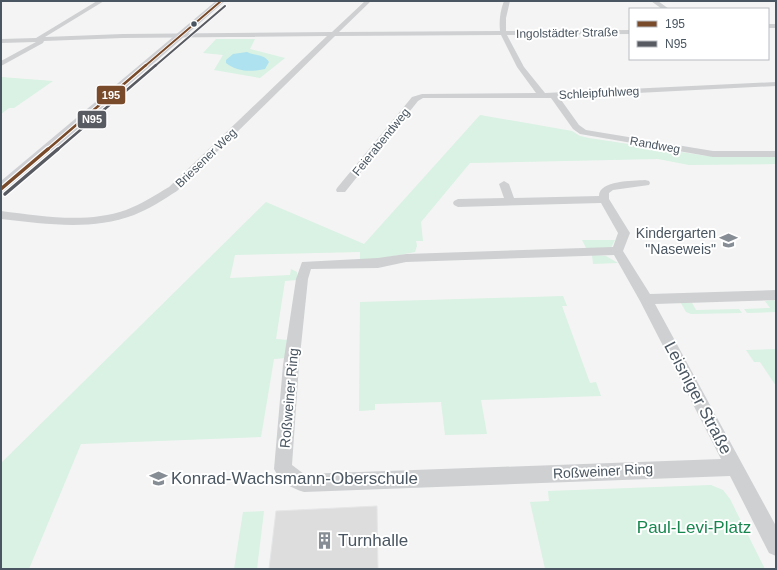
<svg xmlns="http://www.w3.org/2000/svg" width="777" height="570" font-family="Arial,sans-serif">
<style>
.green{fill:#d9f2e3}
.water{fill:#aee2f0}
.building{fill:#ddddde;stroke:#e5e6e7}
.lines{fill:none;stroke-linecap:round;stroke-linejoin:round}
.street{fill:#ced0d2;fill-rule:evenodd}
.secondary{fill:#ced0d4;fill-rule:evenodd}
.bus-1-far2-casing{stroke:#fff;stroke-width:3.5}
.bus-1-far1-casing{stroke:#fff;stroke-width:4.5}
.bus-1-casing{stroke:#fff;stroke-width:6}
.bus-2-far2-casing{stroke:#fff;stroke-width:3.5}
.bus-2-far1-casing{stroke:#fff;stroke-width:4.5}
.bus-2-casing{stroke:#fff;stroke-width:6}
.bus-1-far2{stroke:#7a4b2a;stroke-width:2}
.bus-1-far1{stroke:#7a4b2a;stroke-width:2.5}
.bus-1{stroke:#7a4b2a;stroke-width:3.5}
.bus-2-far2{stroke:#595b62;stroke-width:2}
.bus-2-far1{stroke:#595b62;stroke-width:2.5}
.bus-2{stroke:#595b62;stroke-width:3.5}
.bus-dot{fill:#4a5661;stroke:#fff;stroke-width:1.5}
.labels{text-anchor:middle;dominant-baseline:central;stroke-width:4;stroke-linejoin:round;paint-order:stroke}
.far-street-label{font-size:12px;fill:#4a5661;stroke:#fff}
.poi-label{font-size:14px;fill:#4a5661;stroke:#fff;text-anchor:end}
.street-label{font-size:14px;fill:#4a5661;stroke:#fff}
.near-street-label{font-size:17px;fill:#4a5661;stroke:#fff}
.near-poi-label{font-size:17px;fill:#4a5661;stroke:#fff;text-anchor:start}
.near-park-label{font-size:17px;fill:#17864f;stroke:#fff}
.line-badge{stroke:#fff;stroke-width:1.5}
.badge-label{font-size:11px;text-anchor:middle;font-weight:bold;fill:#fff}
</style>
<rect width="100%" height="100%" fill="#f4f4f4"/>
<!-- green -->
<g class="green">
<path d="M 216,39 L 255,39 L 250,49 L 285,58 L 260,78 L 214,70 L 223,55 L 203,53 Z"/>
<path d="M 1,77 L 53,81 L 14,108 L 9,108 L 1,114 Z"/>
<path d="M 480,115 L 572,131 L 580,136 L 589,138 L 707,156 L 776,156 L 776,164 L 689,165 L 658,159 L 470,163 L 421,222 L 423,241 L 416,241 L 417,246 L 415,252 L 378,259 L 360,260 L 360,252 L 235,255 L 230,278 L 290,275 L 291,269 L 297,272 L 297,280 L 285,281 L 276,339 L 289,340 L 287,358 L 274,359 L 261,437 L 81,444 L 29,569 L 1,569 L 1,463 L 266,202 L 364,244 Z"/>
<path d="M 582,240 L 615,240 L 611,248 L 586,248 Z"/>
<path d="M 592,255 L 606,256 L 618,263 L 593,264 Z"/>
<path d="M 563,296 L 567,306 L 562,306 L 590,383 L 596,382 L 601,396 L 481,400 L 487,434 L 445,435 L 441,402 L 375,404 L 375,410 L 359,411 L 360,302 Z"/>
<path d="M 774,300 L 776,302 L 776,312 L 747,313 L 744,309 L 770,308 L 765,301 Z"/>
<path d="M 681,303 L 692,303 L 696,310 L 739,309 L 742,313 L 691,314 L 686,312 Z"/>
<path d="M 776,349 L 776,386 L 760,362 L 754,362 L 746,350 Z"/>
<path d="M 711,485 L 723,490 L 730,499 L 765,569 L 545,569 L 530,502 L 549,501 L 548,491 Z"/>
<path d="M 264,511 L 257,569 L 234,569 L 243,512 Z"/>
</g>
<!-- water -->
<path class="water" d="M 247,52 C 255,56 264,54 269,62 L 265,69 C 252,72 237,72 226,63 L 226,60 L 233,54 Z"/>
<!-- building -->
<path class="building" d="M 377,506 L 378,569 L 269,569 L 276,511 Z"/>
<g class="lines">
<!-- street -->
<g class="street">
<path d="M 97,1 L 104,1 L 45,37 L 123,34 L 332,32 L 365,1 L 371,1 L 339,32 L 500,31 C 499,21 500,11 504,1 L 510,1 L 506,18 L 506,31 L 630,30 L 630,34 L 507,35 L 524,67 L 545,93 L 776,82 L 776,86 L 559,97 L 579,125 L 586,130 L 713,151 L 776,151 L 776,157 L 713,157 L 580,134 L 573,129 L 551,98 L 423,98 L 418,101 L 345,192 L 337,192 L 336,190 L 337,188 L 412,97 L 422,94 L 536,93 L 517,67 L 501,35 L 335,36 L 177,191 C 163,200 149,209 134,215 C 91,231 46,224 1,219 L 1,211 C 42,216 86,224 126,210 C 142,204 155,195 169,187 L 327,36 L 123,38 L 44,41 L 43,43 L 1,66 L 1,61 L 36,42 L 1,43 L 1,39 L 36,38 Z"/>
<path d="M 651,1 L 658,1 L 669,9 L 662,9 Z"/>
<rect x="768" y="24" width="8" height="4"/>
<path d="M 645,180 L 649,181 L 650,183 L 649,185 L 613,190 L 609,193 L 609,199 L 630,233 L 623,251 L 650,294 L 776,290 L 776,300 L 655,304 L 776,526 L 776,556 L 769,553 L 730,476 L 304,492 C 291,488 280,482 274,469 L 283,365 L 296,279 L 302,262 L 378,258 L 406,254 L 613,247 L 618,233 L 601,203 L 458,207 L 454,205 L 453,203 L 454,201 L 458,199 L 504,198 L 499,184 L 504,181 L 509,184 L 514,198 L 599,196 C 599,180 633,181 645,180 ZM 614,255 L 640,301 L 721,459 L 304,474 L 292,465 L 299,365 L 308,279 L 311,269 L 378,268 L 406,262 Z"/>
</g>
<!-- secondary -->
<path class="secondary" d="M 216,1 L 225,1 L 6,192 L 1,194 L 1,181 Z"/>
<defs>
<path id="bus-1-far2" d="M 145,66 L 221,1"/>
<path id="bus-1-far1" d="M 47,150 L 146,65"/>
<path id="bus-1" d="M 1,189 L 48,149"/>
<path id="bus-2-far2" d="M 155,66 L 225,6"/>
<path id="bus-2-far1" d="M 57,150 L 156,65"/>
<path id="bus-2" d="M 5,194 L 58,149"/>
</defs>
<!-- bus-1-far2 casing -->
<use href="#bus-1-far2" class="bus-1-far2-casing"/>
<!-- bus-1-far1 casing -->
<use href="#bus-1-far1" class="bus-1-far1-casing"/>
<!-- bus-1 casing -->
<use href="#bus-1" class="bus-1-casing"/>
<!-- bus-2-far2 casing -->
<use href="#bus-2-far2" class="bus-2-far2-casing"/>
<!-- bus-2-far1 casing -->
<use href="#bus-2-far1" class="bus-2-far1-casing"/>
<!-- bus-2 casing -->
<use href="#bus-2" class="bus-2-casing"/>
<!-- bus-1-far2 -->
<use href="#bus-1-far2" class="bus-1-far2"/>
<!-- bus-1-far1 -->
<use href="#bus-1-far1" class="bus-1-far1"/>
<!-- bus-1 -->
<use href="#bus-1" class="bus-1"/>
<!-- bus-2-far2 -->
<use href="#bus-2-far2" class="bus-2-far2"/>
<!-- bus-2-far1 -->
<use href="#bus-2-far1" class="bus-2-far1"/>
<!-- bus-2 -->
<use href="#bus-2" class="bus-2"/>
</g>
<!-- icons -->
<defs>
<symbol id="school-bare" viewBox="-9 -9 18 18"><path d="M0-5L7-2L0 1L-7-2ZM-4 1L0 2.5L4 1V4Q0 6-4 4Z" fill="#868d94" stroke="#fff" stroke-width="2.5" paint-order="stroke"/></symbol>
<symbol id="building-bare" viewBox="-9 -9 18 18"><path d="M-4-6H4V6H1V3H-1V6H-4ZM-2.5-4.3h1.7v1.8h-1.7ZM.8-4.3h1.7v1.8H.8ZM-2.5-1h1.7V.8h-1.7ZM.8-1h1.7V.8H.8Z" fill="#868d94" stroke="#fff" stroke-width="2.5" paint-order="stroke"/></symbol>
</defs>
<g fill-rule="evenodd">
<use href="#school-bare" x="716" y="228" width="25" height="25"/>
<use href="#school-bare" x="146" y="466" width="25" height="25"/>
<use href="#building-bare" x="312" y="528" width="25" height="25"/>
</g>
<!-- markers -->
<circle class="bus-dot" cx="194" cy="24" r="3.5"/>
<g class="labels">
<!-- far-street labels -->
<g class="far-street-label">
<text transform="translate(567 33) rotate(-1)">Ingolstädter Straße</text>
<text transform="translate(599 93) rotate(-3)">Schleipfuhlweg</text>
<text transform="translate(381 142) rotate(-51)">Feierabendweg</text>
<text transform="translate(655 145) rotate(10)">Randweg</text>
<text transform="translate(206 158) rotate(-44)">Briesener Weg</text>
</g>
<!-- poi labels -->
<g class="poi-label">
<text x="716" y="233">Kindergarten<tspan x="716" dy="16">"Naseweis"</tspan></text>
</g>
<!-- street labels -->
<g class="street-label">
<text transform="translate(289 398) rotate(-85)">Roßweiner Ring</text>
<text transform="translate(603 471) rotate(-3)">Roßweiner Ring</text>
</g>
<!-- near-street labels -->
<g class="near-street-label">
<text transform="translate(698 398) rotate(62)">Leisniger Straße</text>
</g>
<!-- near-poi labels -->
<g class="near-poi-label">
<text x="171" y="478">Konrad-Wachsmann-Oberschule</text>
<text x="338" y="540">Turnhalle</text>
</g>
<!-- near-park labels -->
<g class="near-park-label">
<text x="694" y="527">Paul-Levi-Platz</text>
</g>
</g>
<g class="line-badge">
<rect x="96" y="85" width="30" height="20" rx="4" fill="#7a4b2a"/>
<rect x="77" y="110" width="30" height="19" rx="4" fill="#595b62"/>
</g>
<g class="badge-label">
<text x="111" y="99">195</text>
<text x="92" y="123">N95</text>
</g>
<!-- border -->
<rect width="777" height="570" fill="none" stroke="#4a5661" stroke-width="4"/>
<!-- legend -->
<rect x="629" y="8" width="140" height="52" fill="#ffffff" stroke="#b7bbc0"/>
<rect x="637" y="21" width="20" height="6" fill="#7a4b2a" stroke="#b7bbc0"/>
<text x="665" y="28" font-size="12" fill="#4a5661">195</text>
<rect x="637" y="41" width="20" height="6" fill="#595b62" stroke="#b7bbc0"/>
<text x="665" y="48" font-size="12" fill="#4a5661">N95</text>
</svg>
